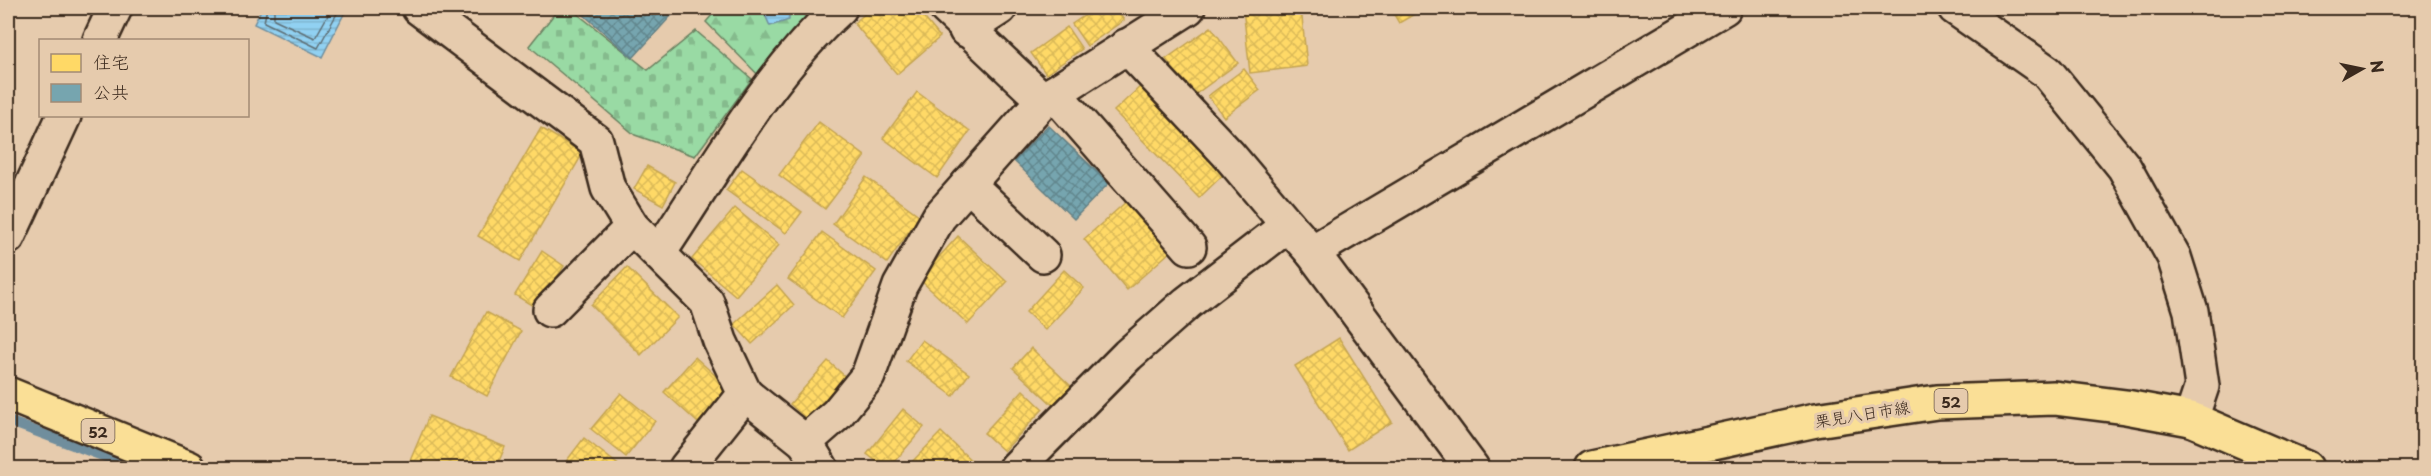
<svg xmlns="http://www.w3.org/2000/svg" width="2431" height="476" font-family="'Playpen Sans','Klee One',sans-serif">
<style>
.forest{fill:url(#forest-firs);stroke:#6a8261;stroke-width:1.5}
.cemetery{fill:url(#cemetery-stones);stroke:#6a8261;stroke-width:1.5}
.water{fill:url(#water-rules);stroke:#6f8e9d;stroke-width:1.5}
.homes{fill:url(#homes-cross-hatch);stroke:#c4a450;stroke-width:1.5}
.public{fill:url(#public-cross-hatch);stroke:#648084;stroke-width:1.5}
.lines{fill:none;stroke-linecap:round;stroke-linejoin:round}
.shore{stroke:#5d6d73;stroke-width:1.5}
.stream{stroke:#6f8e9d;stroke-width:10}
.minor-casing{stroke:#3b2a1e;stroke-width:38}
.major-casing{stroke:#3b2a1e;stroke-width:38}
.minor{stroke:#e6cbad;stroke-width:33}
.major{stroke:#fadf96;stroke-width:33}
.labels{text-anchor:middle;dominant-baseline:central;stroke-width:6;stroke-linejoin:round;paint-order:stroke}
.shield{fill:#e6cbad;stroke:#6e5a49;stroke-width:1.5}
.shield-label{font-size:15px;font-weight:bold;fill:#3b2a1e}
.street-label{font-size:16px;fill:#3b2a1e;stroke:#e6cbad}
</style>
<defs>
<pattern id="forest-firs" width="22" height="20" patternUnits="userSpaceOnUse" patternTransform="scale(1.5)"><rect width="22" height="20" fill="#99daa4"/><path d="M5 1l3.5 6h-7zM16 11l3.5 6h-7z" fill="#85bb8d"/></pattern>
<pattern id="cemetery-stones" width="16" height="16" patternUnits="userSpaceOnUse" patternTransform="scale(1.5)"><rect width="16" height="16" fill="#99daa4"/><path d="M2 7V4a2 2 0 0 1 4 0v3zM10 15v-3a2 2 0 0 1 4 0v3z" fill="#85bb8d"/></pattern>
<pattern id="water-rules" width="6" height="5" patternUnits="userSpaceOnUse" patternTransform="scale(1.5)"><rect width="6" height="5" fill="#91d1f2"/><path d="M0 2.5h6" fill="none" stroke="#7eb4cf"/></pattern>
<pattern id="homes-cross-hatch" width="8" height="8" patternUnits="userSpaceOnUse" patternTransform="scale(1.5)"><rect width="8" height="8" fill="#ffd966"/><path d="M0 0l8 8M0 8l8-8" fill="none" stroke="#dbba58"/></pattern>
<pattern id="public-cross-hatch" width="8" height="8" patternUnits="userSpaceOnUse" patternTransform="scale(1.5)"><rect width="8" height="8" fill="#76a5af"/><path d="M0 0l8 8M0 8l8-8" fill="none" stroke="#62878e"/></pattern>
</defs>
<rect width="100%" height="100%" fill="#e6cbad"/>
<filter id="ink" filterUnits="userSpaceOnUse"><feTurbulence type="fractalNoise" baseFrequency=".0167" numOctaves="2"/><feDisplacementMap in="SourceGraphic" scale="12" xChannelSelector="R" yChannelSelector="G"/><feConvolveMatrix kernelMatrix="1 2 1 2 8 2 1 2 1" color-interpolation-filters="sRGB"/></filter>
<g filter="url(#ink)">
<!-- forest -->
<path class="forest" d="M 718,8 L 825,8 L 764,81 L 706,22 Z"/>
<!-- cemetery -->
<path class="cemetery" d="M 559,8 L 570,8 L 648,70 L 696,31 L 752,79 L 695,156 L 635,135 L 529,46 Z"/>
<!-- water -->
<g class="water">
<path d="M 262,8 L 347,8 L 322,57 L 254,24 Z"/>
<path d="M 762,8 L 789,8 L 789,20 L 770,26 Z"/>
</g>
<!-- homes -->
<g class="homes">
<path d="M 872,8 L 916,8 L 940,37 L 897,74 L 854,23 Z"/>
<path d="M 1096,8 L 1115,8 L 1124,20 L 1087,46 L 1072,24 Z"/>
<path d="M 1243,8 L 1301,8 L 1307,66 L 1250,73 Z"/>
<path d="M 1390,8 L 1425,8 L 1399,23 Z"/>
<path d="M 1067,27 L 1082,49 L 1046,74 L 1031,53 Z"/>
<path d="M 1211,27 L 1238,63 L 1193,96 L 1166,59 Z"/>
<path d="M 1244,69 L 1260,90 L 1224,117 L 1208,96 Z"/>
<path d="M 1143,84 L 1227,171 L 1199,198 L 1114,111 Z"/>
<path d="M 917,92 L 970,131 L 937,178 L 883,138 Z"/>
<path d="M 819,122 L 865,156 L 825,209 L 779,175 Z"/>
<path d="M 541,128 L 583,153 L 520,261 L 478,236 Z"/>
<path d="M 647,166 L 675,182 L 663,205 L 634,189 Z"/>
<path d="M 742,169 L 802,212 L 786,233 L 726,190 Z"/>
<path d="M 866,177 L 920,216 L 887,263 L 833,224 Z"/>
<path d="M 1127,201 L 1170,252 L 1127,290 L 1084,239 Z"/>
<path d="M 735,208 L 779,245 L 736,296 L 692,259 Z"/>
<path d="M 822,232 L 876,271 L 842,318 L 788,279 Z"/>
<path d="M 958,236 L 1007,282 L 968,324 L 919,279 Z"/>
<path d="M 542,251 L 564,266 L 538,309 L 515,295 Z"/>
<path d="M 627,267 L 678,317 L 641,355 L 591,305 Z"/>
<path d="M 1064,270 L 1084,288 L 1045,330 L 1026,312 Z"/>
<path d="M 777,285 L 794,305 L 752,344 L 734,324 Z"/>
<path d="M 486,312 L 521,331 L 487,396 L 451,377 Z"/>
<path d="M 1339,338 L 1392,422 L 1348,450 L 1295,366 Z"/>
<path d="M 922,340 L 969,374 L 953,396 L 906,361 Z"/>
<path d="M 1031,348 L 1073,388 L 1055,407 L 1013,368 Z"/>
<path d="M 695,357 L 729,388 L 698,423 L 664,392 Z"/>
<path d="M 828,361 L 848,379 L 810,422 L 790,404 Z"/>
<path d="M 1023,390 L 1043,409 L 1004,451 L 984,433 Z"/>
<path d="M 621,393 L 655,421 L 626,457 L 591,429 Z"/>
<path d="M 903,409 L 924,427 L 889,468 L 885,468 L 867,454 Z"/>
<path d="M 429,416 L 505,447 L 496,468 L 407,468 Z"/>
<path d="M 941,432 L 979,468 L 906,468 Z"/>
<path d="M 584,438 L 621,467 L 620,468 L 561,468 Z"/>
</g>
<!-- public -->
<g class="public">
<path d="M 576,8 L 678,8 L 633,58 Z"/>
<path d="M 1048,125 L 1109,183 L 1074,219 L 1014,161 Z"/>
</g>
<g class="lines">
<!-- shore -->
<g class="shore">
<path d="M 267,8 L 264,22 L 318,48 L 340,8"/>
<path d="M 274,8 L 274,19 L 315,38 L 332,8"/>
</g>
<!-- stream -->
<path class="stream" d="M 8,421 L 135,468"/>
<defs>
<g id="minor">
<path d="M 419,8 L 596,141 L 608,188 L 632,227 L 707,302 L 720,341 L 745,394 L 686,468"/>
<path d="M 946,8 L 1043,100"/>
<path d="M 1955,8 L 2047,72 L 2124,167 L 2174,257 L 2191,311 L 2202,386 L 2191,419"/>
<path d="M 966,30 L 1000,8"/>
<path d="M 100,40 L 115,8"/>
<path d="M 1126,46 L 1228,154 L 1288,225"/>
<path d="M 1054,93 L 1189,247"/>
<path d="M 968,184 L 1043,255"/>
<path d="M 8,237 L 64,116"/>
<path d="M 1312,252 L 1724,8"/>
<path d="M 659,253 C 715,170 766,76 840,8"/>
<path d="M 550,310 L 632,227"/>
<path d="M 745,394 L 805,442 L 837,414 L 868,376 L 900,286 L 939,217 L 1043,100 L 1188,8"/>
<path d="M 805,442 L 821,468"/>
<path d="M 1016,468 L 1128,355 L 1187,303 L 1288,225 L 1312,252 L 1472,468"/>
</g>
<g id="major">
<path d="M 8,394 L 189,468"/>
<path d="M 1592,468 L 1816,420 L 1937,402 L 2054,398 L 2126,407 L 2191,419 L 2306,468"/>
</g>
</defs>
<!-- minor casing -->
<use href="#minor" class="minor-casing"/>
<!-- major casing -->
<use href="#major" class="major-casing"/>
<!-- minor -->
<use href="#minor" class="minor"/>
<!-- major -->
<use href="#major" class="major"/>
</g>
</g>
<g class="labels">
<!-- shield labels -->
<g class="shield">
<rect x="1934.5" y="389" width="33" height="24" rx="4.5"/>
<rect x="81.5" y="419" width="33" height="24" rx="4.5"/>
</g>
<g class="shield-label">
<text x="1951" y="401">52</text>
<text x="98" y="431">52</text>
</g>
<!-- street labels -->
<g class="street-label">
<text transform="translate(1862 413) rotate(-9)">栗見八日市線</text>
</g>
</g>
<!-- margin -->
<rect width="2431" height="476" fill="none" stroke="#e6cbad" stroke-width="30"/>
<rect x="15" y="15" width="2401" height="446" fill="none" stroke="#3b2a1e" stroke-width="2" filter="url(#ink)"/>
<!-- legend -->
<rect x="39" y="39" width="210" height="78" fill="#e6cbad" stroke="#a28b74" stroke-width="1.5"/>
<rect x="51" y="54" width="30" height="18" fill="#ffd966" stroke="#a28b74" stroke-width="1.5"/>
<text x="93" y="69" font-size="18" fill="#3b2a1e">住宅</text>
<rect x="51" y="84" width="30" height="18" fill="#76a5af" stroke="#a28b74" stroke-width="1.5"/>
<text x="93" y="99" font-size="18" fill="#3b2a1e">公共</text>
<!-- north arrow -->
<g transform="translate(2362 69) rotate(81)" stroke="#e6cbad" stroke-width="4.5" paint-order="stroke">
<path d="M0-4.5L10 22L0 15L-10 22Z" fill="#3b2a1e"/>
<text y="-9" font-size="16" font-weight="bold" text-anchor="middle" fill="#3b2a1e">N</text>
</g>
</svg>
